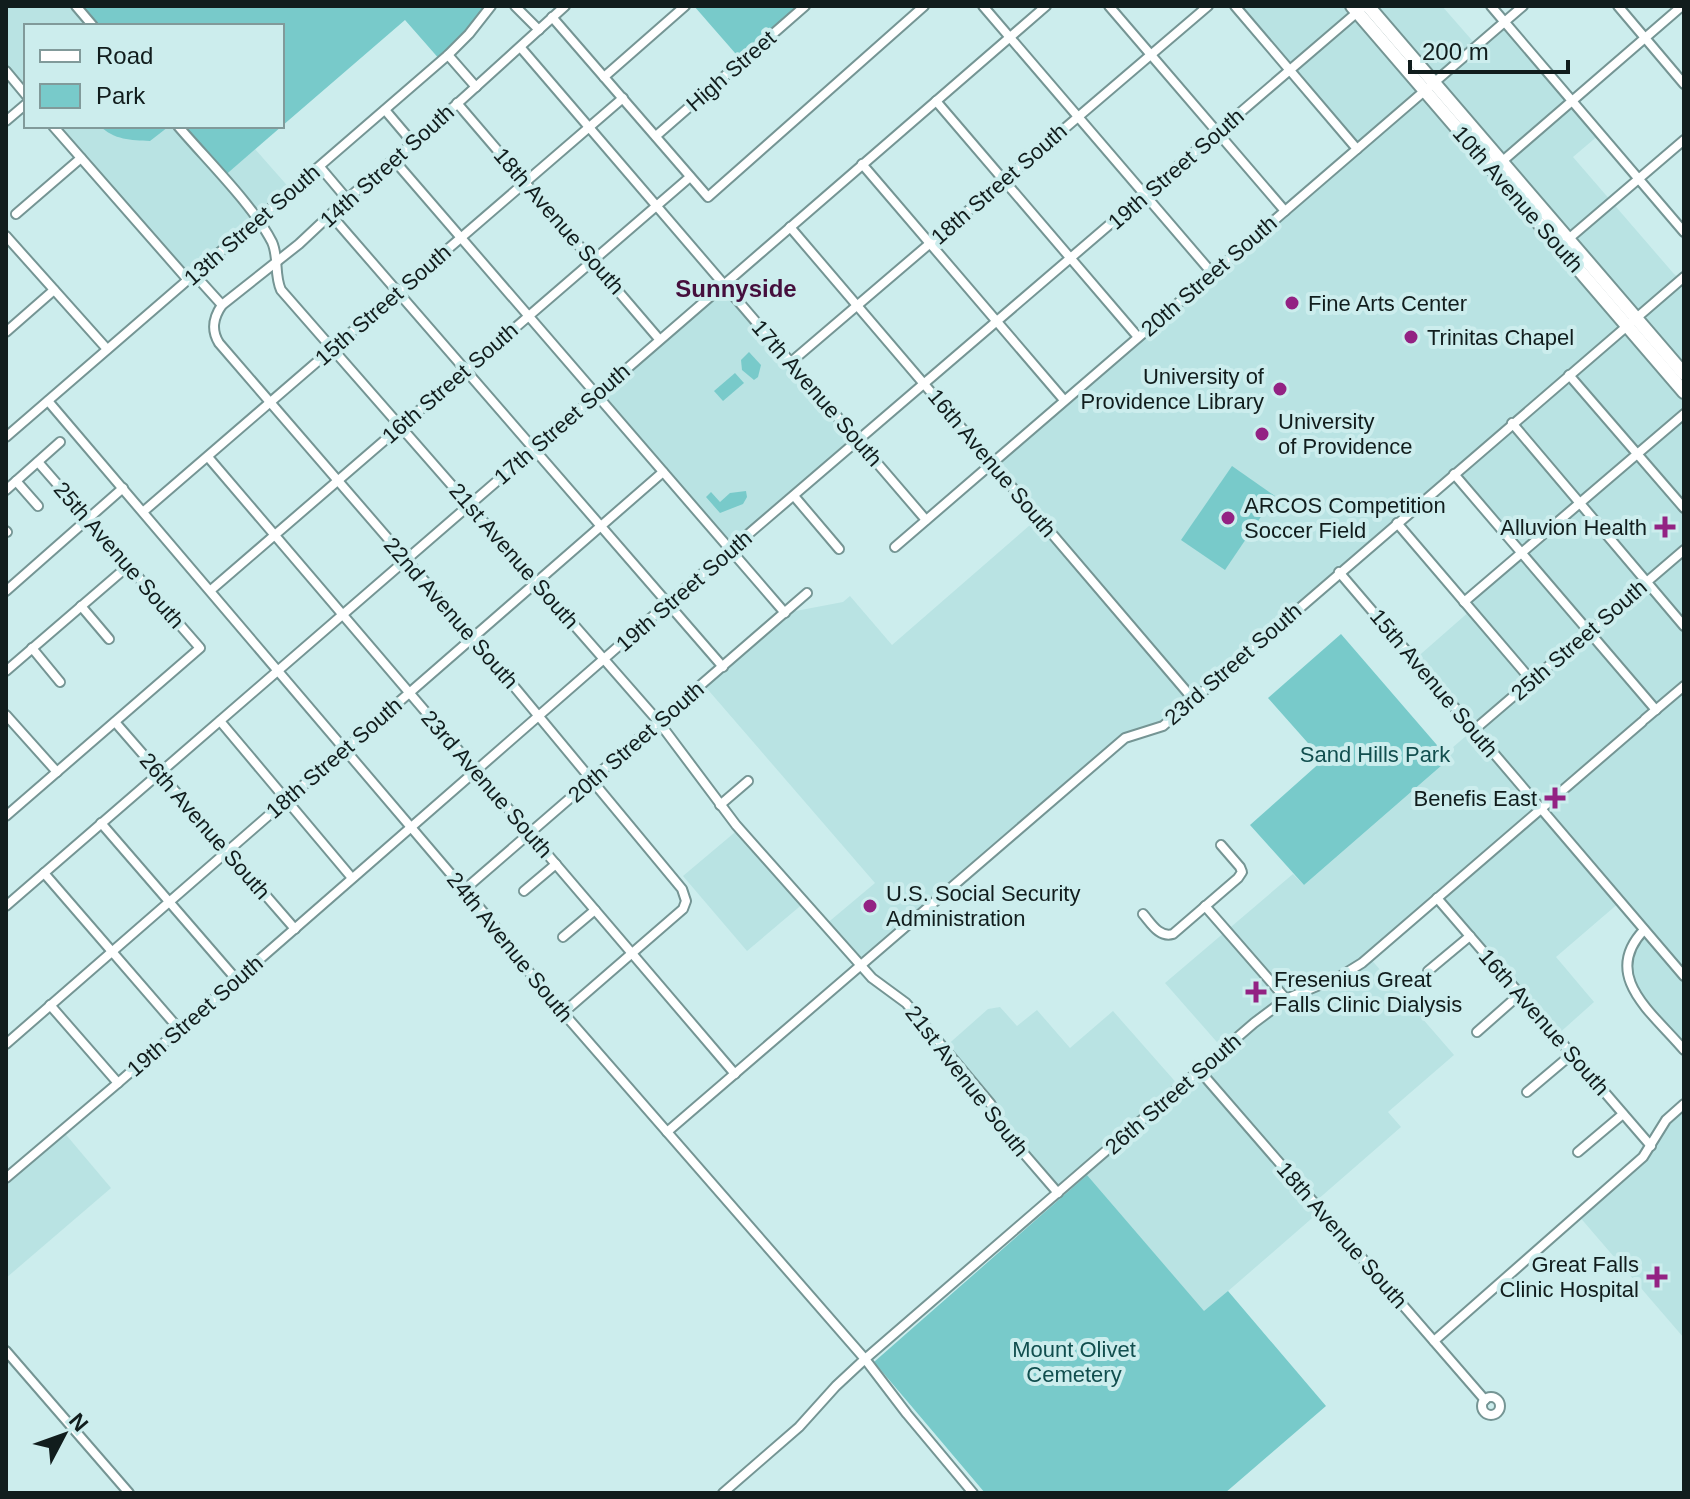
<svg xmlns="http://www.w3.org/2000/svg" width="1690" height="1499" font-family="Arial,sans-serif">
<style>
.built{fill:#b9e3e3}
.green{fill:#78caca}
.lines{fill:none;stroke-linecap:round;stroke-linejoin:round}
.minor-casing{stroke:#759594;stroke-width:12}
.highway-casing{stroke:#759594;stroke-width:16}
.minor{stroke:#fff;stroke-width:8}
.highway{stroke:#fff;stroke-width:12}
.poi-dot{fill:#932283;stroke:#cceded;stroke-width:3}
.labels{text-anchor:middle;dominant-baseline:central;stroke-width:8;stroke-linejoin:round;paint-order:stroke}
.street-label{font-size:22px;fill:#111d1d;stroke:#cceded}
.poi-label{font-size:22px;fill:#111d1d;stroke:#cceded;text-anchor:start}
.park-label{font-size:22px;fill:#114e4e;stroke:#cceded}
.neighbourhood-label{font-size:24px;font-weight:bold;fill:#450f3d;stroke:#cceded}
</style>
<rect width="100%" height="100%" fill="#cceded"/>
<!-- built -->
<g class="built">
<path d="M 6,6 L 76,6 L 93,26 L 26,26 L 26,95 L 6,71 Z"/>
<path d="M 1235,6 L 1352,6 L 1684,392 L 1684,1050 L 1637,995 L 1625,960 L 1644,930 L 1620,902 L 1556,957 L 1594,1002 L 1556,1036 L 1437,898 L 1369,957 L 1454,1055 L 1388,1112 L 1401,1127 L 1316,1201 L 1203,1067 L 1223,1049 L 1165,983 L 1293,874 L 1304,885 L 1449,759 L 1445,754 L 1473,730 L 1414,660 L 1471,610 L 1464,602 L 1521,553 L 1455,474 L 1163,726 L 1135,734 L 860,965 L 825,925 L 875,883 L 703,684 L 785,613 L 843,602 L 850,596 L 892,645 L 1038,518 L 991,462 L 1357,149 Z"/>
<path d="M 1368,6 L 1442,6 L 1477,46 L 1505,22 L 1600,134 L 1573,157 L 1674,274 L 1680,279 L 1684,277 L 1684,374 Z"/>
<path d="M 53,126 L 178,126 L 222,177 L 255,149 L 292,191 L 188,280 Z"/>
<path d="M 723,284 L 858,441 L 730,550 L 596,394 Z"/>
<path d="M 740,828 L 805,902 L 747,951 L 683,876 Z"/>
<path d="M 1000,1007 L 1017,1026 L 1037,1010 L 1070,1048 L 1113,1011 L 1180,1087 L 1058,1193 L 1001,1124 L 944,1048 L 988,1009 Z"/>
<path d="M 1200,1076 L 1318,1213 L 1204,1312 L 1087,1175 Z"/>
<path d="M 1684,1104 L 1684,1338 L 1578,1215 L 1643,1157 L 1659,1129 Z"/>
<path d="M 62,1130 L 111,1188 L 6,1278 L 6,1178 Z"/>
</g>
<!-- green -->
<g class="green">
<path d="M 76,6 L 491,6 L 441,61 L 405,20 L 282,126 L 282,26 L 93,26 Z"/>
<path d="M 694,6 L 800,6 L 742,61 Z"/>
<path d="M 100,126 L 167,126 L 168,127 L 150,141 C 131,140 114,140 100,126 Z"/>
<path d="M 178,126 L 282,126 L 222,178 Z"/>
<path d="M 749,352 L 761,365 L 758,377 L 754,380 L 742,370 L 741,360 Z"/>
<path d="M 735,373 L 744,383 L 723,401 L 714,391 Z"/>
<path d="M 1232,466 L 1275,496 L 1225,570 L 1181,540 Z"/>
<path d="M 746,491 L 747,497 L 743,504 L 720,513 L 706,497 L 711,492 L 720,502 L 730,493 Z"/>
<path d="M 1341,634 L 1449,759 L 1304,885 L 1250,825 L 1323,760 L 1268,698 Z"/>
<path d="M 1087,1175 L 1204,1311 L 1228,1291 L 1326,1406 L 1225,1493 L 985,1493 L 874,1362 Z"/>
</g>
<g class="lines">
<defs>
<g id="minor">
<path d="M 76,6 L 93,26"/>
<path d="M 515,6 L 539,30"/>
<path d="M 983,6 L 1212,273"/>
<path d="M 1109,6 L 1285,211"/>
<path d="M 1235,6 L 1357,149"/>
<path d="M 1491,6 L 1684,232"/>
<path d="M 1618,6 L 1684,84"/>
<path d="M 552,17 L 708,197 L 924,6"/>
<path d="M 521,48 L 926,520"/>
<path d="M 448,55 L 476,87"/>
<path d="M 6,71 L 26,95"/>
<path d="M 604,77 L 685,6"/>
<path d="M 936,101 L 1138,337"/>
<path d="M 457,103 L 659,339"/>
<path d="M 385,110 L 413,143"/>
<path d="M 6,121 L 26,104"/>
<path d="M 53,126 L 188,280"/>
<path d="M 178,126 C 206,159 253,205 272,242 C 279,257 274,275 281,290 L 658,721 L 736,825 L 872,978 L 906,1003 L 990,1103 L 1007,1134 L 1058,1193"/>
<path d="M 656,136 L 805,6"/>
<path d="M 393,159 L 785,613"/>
<path d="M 862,164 L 1064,400"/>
<path d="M 1498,165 L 1682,6"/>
<path d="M 320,167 L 347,199"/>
<path d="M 16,214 L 81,158"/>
<path d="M 331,215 L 723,667"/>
<path d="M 790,227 L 1193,699"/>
<path d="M 6,236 L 107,349"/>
<path d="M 1566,241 L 1684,140"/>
<path d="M 194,274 L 222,305"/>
<path d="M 6,332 L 54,290"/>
<path d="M 791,362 L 1208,6"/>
<path d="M 1569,375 L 1684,508"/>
<path d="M 48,401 L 490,920 L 539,985 L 865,1359 L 907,1414 L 973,1493"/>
<path d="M 1512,423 L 1684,626"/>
<path d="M 6,437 L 448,55 L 469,34 L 491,6"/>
<path d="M 208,457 L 735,1074"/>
<path d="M 1454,474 L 1656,710"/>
<path d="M 16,481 L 38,506"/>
<path d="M 6,490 L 60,442"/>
<path d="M 794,496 L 839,549"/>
<path d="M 144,511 L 623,98"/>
<path d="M 1397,523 L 1532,681"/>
<path d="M 6,531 L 7,532"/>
<path d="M 895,547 L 1523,6"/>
<path d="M 1339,572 L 1684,976"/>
<path d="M 211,590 L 690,177"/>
<path d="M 6,591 L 123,488"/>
<path d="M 1464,602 L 1684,414"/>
<path d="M 81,606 L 109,639"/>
<path d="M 32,648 L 60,682"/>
<path d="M 6,671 L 128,566"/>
<path d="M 6,715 L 57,772"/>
<path d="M 1645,719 L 1684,686"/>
<path d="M 220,721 L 352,878"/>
<path d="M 115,722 L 295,929"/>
<path d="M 1474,730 L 1684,550"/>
<path d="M 720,805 L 748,781"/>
<path d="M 6,816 L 200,648 L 38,462"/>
<path d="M 101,823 L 236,979"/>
<path d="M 44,873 L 179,1029"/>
<path d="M 464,890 L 807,593"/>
<path d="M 524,891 L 556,864"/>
<path d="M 1437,898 L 1651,1146"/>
<path d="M 6,906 L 1046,6"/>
<path d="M 1205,906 L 1286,999"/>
<path d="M 1143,914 C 1151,923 1159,938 1173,934 L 1238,878 L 1242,872 L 1240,867 L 1221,845"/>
<path d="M 1644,930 C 1600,976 1653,1013 1684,1050"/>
<path d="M 563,937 L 595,910"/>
<path d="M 1428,971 L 1470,936"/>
<path d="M 50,1005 L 118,1083"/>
<path d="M 563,1013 L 683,909 L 686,901 L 682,889 L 473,637 L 219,343 C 211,330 213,318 222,305 L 299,244 L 347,199 L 426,132 L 565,6"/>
<path d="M 1477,1032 L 1520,994"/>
<path d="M 6,1044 L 663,472"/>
<path d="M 1199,1070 L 1485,1400"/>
<path d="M 1527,1092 L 1572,1054"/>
<path d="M 667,1132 L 1125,738 L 1163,726 L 1684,277"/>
<path d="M 1578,1152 L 1623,1114"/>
<path d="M 6,1178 L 118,1083 L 668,603 L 1361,9"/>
<path d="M 1434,1341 L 1643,1157 L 1666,1120 L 1684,1104"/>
<path d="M 6,1351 L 129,1493"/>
<circle cx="1491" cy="1406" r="9"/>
<path d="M 723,1493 L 799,1427 L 836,1386 L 865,1359 L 1254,1023 L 1286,999 L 1341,976 L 1362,963 L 1642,722"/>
</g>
<g id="highway">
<path d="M 1352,6 L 1684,392"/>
<path d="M 1368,6 L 1684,374"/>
</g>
</defs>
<!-- minor casing -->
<use href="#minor" class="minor-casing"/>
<!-- highway casing -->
<use href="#highway" class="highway-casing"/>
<!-- minor -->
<use href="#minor" class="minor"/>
<!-- highway -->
<use href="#highway" class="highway"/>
</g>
<!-- markers -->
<g class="poi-dot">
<circle cx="1292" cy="303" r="8"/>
<circle cx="1411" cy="337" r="8"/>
<circle cx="1280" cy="389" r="8"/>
<circle cx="1262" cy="434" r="8"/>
<circle cx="1228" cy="518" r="8"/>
<path d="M1661 515h8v8h8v8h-8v8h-8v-8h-8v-8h8z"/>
<path d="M1551 786h8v8h8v8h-8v8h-8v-8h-8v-8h8z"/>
<circle cx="870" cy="906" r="8"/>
<path d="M1252 980h8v8h8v8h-8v8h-8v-8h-8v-8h8z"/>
<path d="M1653 1265h8v8h8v8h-8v8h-8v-8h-8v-8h8z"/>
</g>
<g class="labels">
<!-- street labels -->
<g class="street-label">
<text transform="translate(731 71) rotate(-41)">High Street</text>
<text transform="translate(387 166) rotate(-42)">14th Street South</text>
<text transform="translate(1176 169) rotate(-41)">19th Street South</text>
<text transform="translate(999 184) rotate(-41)">18th Street South</text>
<text transform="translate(1518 199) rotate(49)">10th Avenue South</text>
<text transform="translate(559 221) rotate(49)">18th Avenue South</text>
<text transform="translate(252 225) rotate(-41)">13th Street South</text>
<text transform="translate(1209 276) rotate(-41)">20th Street South</text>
<text transform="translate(383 305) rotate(-41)">15th Street South</text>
<text transform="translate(450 383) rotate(-41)">16th Street South</text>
<text transform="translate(817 393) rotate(49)">17th Avenue South</text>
<text transform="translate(562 424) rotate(-41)">17th Street South</text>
<text transform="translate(992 463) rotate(50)">16th Avenue South</text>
<text transform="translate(119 555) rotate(49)">25th Avenue South</text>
<text transform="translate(514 556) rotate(49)">21st Avenue South</text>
<text transform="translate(684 591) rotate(-41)">19th Street South</text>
<text transform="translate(451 613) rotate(49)">22nd Avenue South</text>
<text transform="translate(1579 640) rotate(-41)">25th Street South</text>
<text transform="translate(1233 664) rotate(-41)">23rd Street South</text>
<text transform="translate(1434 683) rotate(50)">15th Avenue South</text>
<text transform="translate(636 742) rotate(-41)">20th Street South</text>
<text transform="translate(334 758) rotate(-41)">18th Street South</text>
<text transform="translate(487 784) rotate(49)">23rd Avenue South</text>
<text transform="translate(205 826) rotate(49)">26th Avenue South</text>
<text transform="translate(510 947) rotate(51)">24th Avenue South</text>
<text transform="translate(195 1016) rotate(-41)">19th Street South</text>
<text transform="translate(1544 1022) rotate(49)">16th Avenue South</text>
<text transform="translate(967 1081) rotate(52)">21st Avenue South</text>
<text transform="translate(1173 1094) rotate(-41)">26th Street South</text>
<text transform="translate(1342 1235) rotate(49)">18th Avenue South</text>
</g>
<!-- poi labels -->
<g class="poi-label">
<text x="1308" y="303">Fine Arts Center</text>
<text x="1427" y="337">Trinitas Chapel</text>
<text x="1264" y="376" text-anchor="end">University of<tspan x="1264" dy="25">Providence Library</tspan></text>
<text x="1278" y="421">University<tspan x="1278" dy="25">of Providence</tspan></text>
<text x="1244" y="505">ARCOS Competition<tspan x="1244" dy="25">Soccer Field</tspan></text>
<text x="1647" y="527" text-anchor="end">Alluvion Health</text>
<text x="1537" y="798" text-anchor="end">Benefis East</text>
<text x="886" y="893">U.S. Social Security<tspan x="886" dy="25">Administration</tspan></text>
<text x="1274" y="979">Fresenius Great<tspan x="1274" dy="25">Falls Clinic Dialysis</tspan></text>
<text x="1639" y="1264" text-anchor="end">Great Falls<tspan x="1639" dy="25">Clinic Hospital</tspan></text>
</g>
<!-- park labels -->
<g class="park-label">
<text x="1375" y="754">Sand Hills Park</text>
<text x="1074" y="1349">Mount Olivet<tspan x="1074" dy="25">Cemetery</tspan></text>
</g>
<!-- neighbourhood labels -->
<g class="neighbourhood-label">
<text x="736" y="288">Sunnyside</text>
</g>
</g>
<!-- border -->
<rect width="1690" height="1499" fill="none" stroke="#111d1d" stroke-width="16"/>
<!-- legend -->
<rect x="24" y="24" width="260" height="104" fill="#cceded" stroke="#819a9a" stroke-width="2"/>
<rect x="40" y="50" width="40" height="12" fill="#ffffff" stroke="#819a9a" stroke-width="2"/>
<text x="96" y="64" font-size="24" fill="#111d1d">Road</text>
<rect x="40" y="84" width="40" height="24" fill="#78caca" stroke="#819a9a" stroke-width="2"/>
<text x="96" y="104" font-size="24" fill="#111d1d">Park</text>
<!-- north arrow -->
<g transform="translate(64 1435) rotate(49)" stroke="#cceded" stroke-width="6" paint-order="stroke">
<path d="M0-6L14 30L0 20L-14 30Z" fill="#111d1d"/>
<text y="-12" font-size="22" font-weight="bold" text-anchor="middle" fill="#111d1d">N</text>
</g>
<!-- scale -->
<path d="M1410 60v12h158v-12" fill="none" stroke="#111d1d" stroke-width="4"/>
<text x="1422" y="60" font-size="24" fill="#111d1d" stroke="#cceded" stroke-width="6" paint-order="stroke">200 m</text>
</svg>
